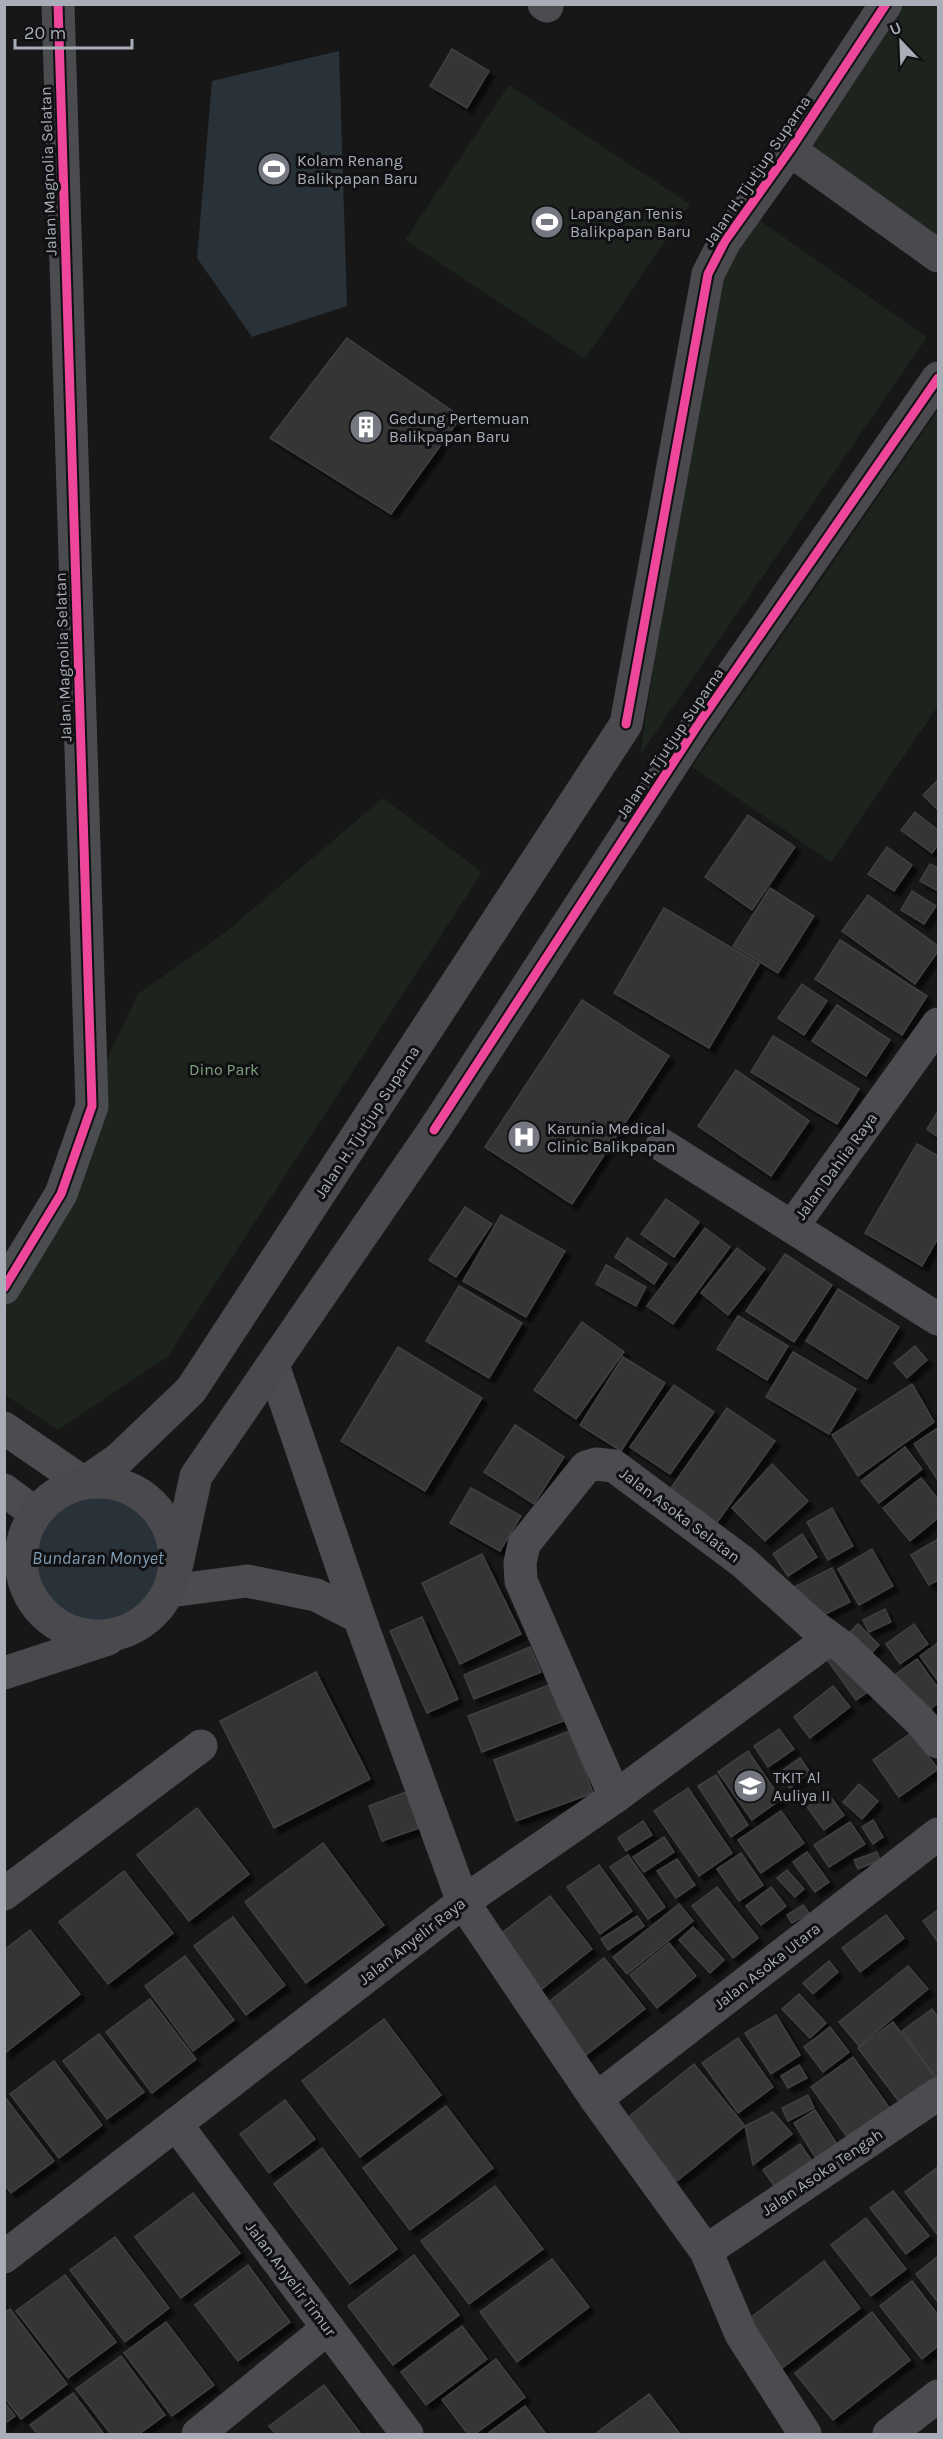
<svg xmlns="http://www.w3.org/2000/svg" width="943" height="2439" font-family="Karla,sans-serif">
<style>
.green{fill:#1d241e}
.water{fill:#2a3239}
.building{fill:#353536;stroke:#3f4043;stroke-width:1.5;filter:url(#shadow)}
.lines{fill:none;stroke-linecap:round;stroke-linejoin:round}
.minor{stroke:#4b4c50;stroke-width:33}
.secondary{stroke:#4a4a4e;stroke-width:33}
.cycleway-casing{stroke:#111113;stroke-width:13}
.cycleway{stroke:#ed469a;stroke-width:9}
.labels{text-anchor:middle;dominant-baseline:central;stroke-width:6;stroke-linejoin:round;paint-order:stroke}
.poi-label{font-size:16px;fill:#a8adb8;stroke:#111113;text-anchor:start}
.street-label{font-size:16px;fill:#a8adb8;stroke:#111113}
.park-label{font-size:16px;fill:#7fa381;stroke:#111113}
.water-label{font-size:18px;font-style:italic;fill:#7f9bb3;stroke:#111113}
</style>
<defs>
<filter id="shadow"><feDropShadow dx="5.5" dy="5.5" stdDeviation="1.5" flood-color="#0009"/></filter>
</defs>
<rect width="100%" height="100%" fill="#171717"/>
<!-- green -->
<g class="green">
<path d="M 905,5 L 938,5 L 938,239 L 812,146 Z"/>
<path d="M 509,85 L 690,204 L 585,359 L 405,240 Z"/>
<path d="M 746,211 L 927,337 L 640,755 L 715,264 Z"/>
<path d="M 938,410 L 938,706 L 831,862 L 692,767 Z"/>
<path d="M 383,798 L 482,872 L 168,1356 L 58,1430 L 5,1395 L 4,1302 L 107,1059 L 138,994 L 227,931 Z"/>
</g>
<!-- water -->
<g class="water">
<path d="M 339,51 L 347,306 L 252,337 L 197,258 L 212,81 Z"/>
<circle cx="98" cy="1558" r="69"/>
</g>
<!-- building -->
<g class="building">
<path d="M 452,49 L 489,71 L 467,108 L 430,86 Z"/>
<path d="M 347,338 L 461,417 L 391,514 L 270,438 Z"/>
<path d="M 937,781 L 938,783 L 938,810 L 923,795 Z"/>
<path d="M 915,812 L 938,830 L 938,845 L 932,853 L 901,830 Z"/>
<path d="M 748,815 L 795,847 L 752,910 L 705,877 Z"/>
<path d="M 887,847 L 912,865 L 894,891 L 868,874 Z"/>
<path d="M 930,864 L 938,868 L 938,891 L 920,881 Z"/>
<path d="M 770,888 L 814,916 L 778,973 L 733,946 Z"/>
<path d="M 912,891 L 936,906 L 924,924 L 901,910 Z"/>
<path d="M 868,895 L 938,946 L 938,951 L 915,984 L 842,931 Z"/>
<path d="M 664,908 L 759,964 L 709,1048 L 614,993 Z"/>
<path d="M 840,940 L 927,996 L 902,1035 L 815,979 Z"/>
<path d="M 802,984 L 827,1001 L 804,1035 L 778,1018 Z"/>
<path d="M 582,1000 L 669,1056 L 572,1204 L 485,1147 Z"/>
<path d="M 837,1005 L 890,1040 L 866,1076 L 812,1041 Z"/>
<path d="M 773,1036 L 859,1089 L 837,1124 L 751,1072 Z"/>
<path d="M 736,1070 L 809,1121 L 771,1176 L 698,1126 Z"/>
<path d="M 938,1111 L 938,1137 L 927,1129 Z"/>
<path d="M 917,1144 L 938,1156 L 938,1238 L 922,1266 L 865,1233 Z"/>
<path d="M 666,1199 L 699,1222 L 674,1257 L 641,1234 Z"/>
<path d="M 465,1207 L 492,1224 L 456,1277 L 429,1260 Z"/>
<path d="M 501,1215 L 565,1251 L 526,1317 L 463,1281 Z"/>
<path d="M 705,1228 L 730,1247 L 673,1324 L 647,1306 Z"/>
<path d="M 627,1238 L 667,1264 L 654,1284 L 615,1257 Z"/>
<path d="M 737,1248 L 765,1269 L 728,1315 L 701,1293 Z"/>
<path d="M 785,1254 L 832,1285 L 794,1342 L 746,1311 Z"/>
<path d="M 606,1265 L 646,1287 L 636,1306 L 596,1284 Z"/>
<path d="M 459,1286 L 522,1323 L 489,1378 L 426,1341 Z"/>
<path d="M 838,1289 L 899,1327 L 867,1379 L 806,1341 Z"/>
<path d="M 738,1316 L 788,1346 L 767,1380 L 717,1349 Z"/>
<path d="M 582,1322 L 624,1352 L 576,1419 L 534,1390 Z"/>
<path d="M 915,1346 L 927,1360 L 907,1378 L 894,1363 Z"/>
<path d="M 398,1347 L 482,1398 L 425,1491 L 341,1441 Z"/>
<path d="M 793,1352 L 856,1389 L 829,1434 L 766,1397 Z"/>
<path d="M 623,1357 L 665,1383 L 621,1451 L 580,1425 Z"/>
<path d="M 912,1384 L 934,1422 L 858,1476 L 832,1435 Z"/>
<path d="M 674,1385 L 714,1412 L 670,1474 L 630,1447 Z"/>
<path d="M 727,1408 L 775,1441 L 713,1528 L 666,1495 Z"/>
<path d="M 515,1425 L 564,1457 L 534,1504 L 484,1472 Z"/>
<path d="M 938,1428 L 938,1480 L 914,1444 Z"/>
<path d="M 905,1447 L 922,1469 L 879,1503 L 861,1481 Z"/>
<path d="M 772,1464 L 808,1501 L 765,1541 L 732,1508 Z"/>
<path d="M 921,1478 L 938,1499 L 938,1518 L 910,1541 L 883,1508 Z"/>
<path d="M 471,1488 L 521,1516 L 500,1551 L 450,1523 Z"/>
<path d="M 832,1508 L 853,1546 L 828,1560 L 807,1522 Z"/>
<path d="M 802,1534 L 817,1557 L 788,1576 L 773,1554 Z"/>
<path d="M 938,1539 L 938,1580 L 929,1585 L 911,1555 Z"/>
<path d="M 872,1549 L 893,1586 L 859,1605 L 838,1569 Z"/>
<path d="M 482,1554 L 521,1634 L 460,1664 L 422,1583 Z"/>
<path d="M 832,1568 L 850,1602 L 811,1621 L 794,1587 Z"/>
<path d="M 885,1609 L 891,1622 L 869,1632 L 863,1620 Z"/>
<path d="M 422,1617 L 458,1699 L 427,1713 L 390,1631 Z"/>
<path d="M 858,1624 L 879,1645 L 865,1660 L 844,1638 Z"/>
<path d="M 914,1624 L 928,1644 L 900,1664 L 886,1644 Z"/>
<path d="M 938,1643 L 938,1681 L 920,1656 Z"/>
<path d="M 530,1647 L 541,1672 L 474,1699 L 464,1675 Z"/>
<path d="M 844,1650 L 872,1689 L 856,1700 L 828,1661 Z"/>
<path d="M 917,1659 L 938,1688 L 938,1703 L 919,1718 L 889,1679 Z"/>
<path d="M 316,1672 L 370,1779 L 274,1828 L 220,1721 Z"/>
<path d="M 549,1685 L 563,1721 L 482,1752 L 468,1716 Z"/>
<path d="M 833,1686 L 850,1707 L 810,1738 L 794,1717 Z"/>
<path d="M 779,1729 L 794,1749 L 768,1767 L 754,1746 Z"/>
<path d="M 570,1731 L 593,1793 L 516,1821 L 494,1760 Z"/>
<path d="M 911,1733 L 938,1769 L 899,1797 L 873,1760 Z"/>
<path d="M 748,1751 L 781,1799 L 752,1820 L 718,1772 Z"/>
<path d="M 800,1758 L 810,1772 L 790,1788 L 779,1773 Z"/>
<path d="M 716,1775 L 748,1825 L 731,1837 L 698,1786 Z"/>
<path d="M 859,1784 L 878,1801 L 862,1819 L 843,1802 Z"/>
<path d="M 688,1788 L 732,1853 L 699,1876 L 654,1811 Z"/>
<path d="M 406,1792 L 419,1828 L 382,1841 L 369,1806 Z"/>
<path d="M 827,1792 L 844,1815 L 824,1830 L 807,1807 Z"/>
<path d="M 197,1808 L 249,1874 L 189,1921 L 137,1855 Z"/>
<path d="M 781,1811 L 804,1843 L 761,1873 L 738,1840 Z"/>
<path d="M 873,1820 L 883,1837 L 873,1844 L 862,1827 Z"/>
<path d="M 643,1821 L 652,1835 L 626,1851 L 618,1838 Z"/>
<path d="M 850,1822 L 865,1844 L 829,1867 L 814,1845 Z"/>
<path d="M 664,1837 L 674,1852 L 644,1872 L 633,1857 Z"/>
<path d="M 323,1843 L 384,1925 L 306,1983 L 245,1902 Z"/>
<path d="M 807,1852 L 829,1882 L 815,1892 L 793,1862 Z"/>
<path d="M 877,1852 L 880,1860 L 858,1869 L 854,1860 Z"/>
<path d="M 741,1853 L 763,1885 L 739,1901 L 717,1869 Z"/>
<path d="M 628,1855 L 665,1907 L 648,1919 L 610,1867 Z"/>
<path d="M 677,1859 L 695,1885 L 676,1898 L 657,1871 Z"/>
<path d="M 599,1865 L 632,1911 L 600,1934 L 567,1887 Z"/>
<path d="M 787,1870 L 804,1889 L 795,1897 L 777,1878 Z"/>
<path d="M 124,1871 L 173,1933 L 108,1984 L 59,1922 Z"/>
<path d="M 717,1887 L 758,1938 L 733,1958 L 692,1906 Z"/>
<path d="M 771,1887 L 786,1906 L 761,1925 L 746,1906 Z"/>
<path d="M 550,1896 L 592,1949 L 533,1996 L 490,1942 Z"/>
<path d="M 679,1904 L 693,1921 L 627,1974 L 613,1957 Z"/>
<path d="M 803,1905 L 809,1913 L 792,1923 L 787,1915 Z"/>
<path d="M 938,1910 L 938,1942 L 923,1921 Z"/>
<path d="M 886,1915 L 904,1938 L 860,1972 L 842,1948 Z"/>
<path d="M 637,1916 L 644,1926 L 608,1950 L 601,1939 Z"/>
<path d="M 233,1917 L 285,1985 L 246,2015 L 194,1946 Z"/>
<path d="M 693,1927 L 724,1960 L 710,1973 L 679,1940 Z"/>
<path d="M 30,1930 L 80,1994 L 5,2053 L 4,1950 Z"/>
<path d="M 669,1943 L 696,1976 L 657,2008 L 630,1975 Z"/>
<path d="M 185,1956 L 234,2020 L 193,2051 L 145,1986 Z"/>
<path d="M 604,1958 L 645,2009 L 581,2059 L 541,2008 Z"/>
<path d="M 829,1961 L 838,1972 L 813,1994 L 803,1983 Z"/>
<path d="M 908,1966 L 928,1989 L 859,2046 L 839,2022 Z"/>
<path d="M 799,1994 L 826,2023 L 810,2038 L 782,2009 Z"/>
<path d="M 150,1999 L 196,2059 L 152,2093 L 106,2032 Z"/>
<path d="M 932,2009 L 938,2018 L 937,2079 L 902,2031 Z"/>
<path d="M 776,2015 L 800,2055 L 771,2074 L 745,2033 Z"/>
<path d="M 384,2019 L 441,2095 L 360,2157 L 302,2081 Z"/>
<path d="M 893,2022 L 938,2081 L 908,2113 L 858,2048 Z"/>
<path d="M 830,2027 L 849,2052 L 823,2072 L 804,2047 Z"/>
<path d="M 99,2034 L 144,2092 L 107,2119 L 63,2061 Z"/>
<path d="M 738,2038 L 773,2087 L 738,2113 L 702,2063 Z"/>
<path d="M 853,2057 L 896,2117 L 855,2148 L 811,2087 Z"/>
<path d="M 54,2061 L 102,2125 L 59,2158 L 10,2094 Z"/>
<path d="M 694,2064 L 745,2126 L 677,2181 L 627,2118 Z"/>
<path d="M 799,2065 L 807,2078 L 788,2088 L 781,2076 Z"/>
<path d="M 808,2095 L 814,2108 L 788,2121 L 782,2108 Z"/>
<path d="M 4,2096 L 54,2161 L 11,2193 L 4,2184 Z"/>
<path d="M 285,2100 L 315,2139 L 269,2173 L 240,2134 Z"/>
<path d="M 446,2106 L 493,2168 L 410,2230 L 363,2168 Z"/>
<path d="M 815,2110 L 844,2155 L 822,2168 L 794,2123 Z"/>
<path d="M 773,2112 L 792,2134 L 753,2165 L 745,2126 Z"/>
<path d="M 800,2144 L 819,2171 L 782,2197 L 763,2170 Z"/>
<path d="M 322,2148 L 397,2249 L 350,2284 L 274,2184 Z"/>
<path d="M 938,2167 L 938,2235 L 905,2192 Z"/>
<path d="M 495,2186 L 543,2249 L 469,2304 L 421,2241 Z"/>
<path d="M 893,2191 L 929,2236 L 906,2254 L 870,2208 Z"/>
<path d="M 193,2193 L 240,2253 L 181,2298 L 135,2237 Z"/>
<path d="M 866,2218 L 906,2269 L 871,2296 L 831,2245 Z"/>
<path d="M 115,2237 L 169,2308 L 125,2342 L 70,2270 Z"/>
<path d="M 414,2255 L 459,2315 L 393,2365 L 348,2306 Z"/>
<path d="M 938,2256 L 938,2302 L 916,2274 Z"/>
<path d="M 552,2259 L 589,2307 L 517,2362 L 480,2312 Z"/>
<path d="M 824,2261 L 860,2308 L 777,2372 L 740,2326 Z"/>
<path d="M 248,2265 L 290,2322 L 238,2361 L 195,2305 Z"/>
<path d="M 65,2275 L 116,2342 L 68,2378 L 16,2311 Z"/>
<path d="M 912,2281 L 938,2315 L 938,2346 L 922,2359 L 880,2306 Z"/>
<path d="M 10,2309 L 67,2384 L 21,2419 L 4,2397 L 4,2313 Z"/>
<path d="M 872,2312 L 910,2360 L 833,2420 L 795,2373 Z"/>
<path d="M 166,2322 L 214,2385 L 172,2416 L 124,2353 Z"/>
<path d="M 462,2326 L 487,2359 L 426,2405 L 401,2372 Z"/>
<path d="M 121,2356 L 165,2415 L 139,2434 L 111,2434 L 76,2389 Z"/>
<path d="M 496,2359 L 525,2397 L 475,2434 L 468,2434 L 442,2400 Z"/>
<path d="M 324,2385 L 361,2434 L 276,2434 L 269,2426 Z"/>
<path d="M 73,2393 L 104,2434 L 38,2434 L 30,2425 Z"/>
<path d="M 649,2394 L 680,2434 L 595,2434 Z"/>
<path d="M 4,2402 L 15,2416 L 4,2424 Z"/>
<path d="M 525,2406 L 546,2434 L 487,2434 Z"/>
</g>
<g class="lines">
<!-- minor -->
<g class="minor">
<path d="M 544,4 L 547,6"/>
<path d="M 662,1145 L 938,1319"/>
<path d="M 792,1227 L 938,1024"/>
<path d="M 4,1288 L 61,1194 L 92,1106 L 58,4"/>
<path d="M 273,1365 L 359,1617 L 463,1902 L 596,2099 L 706,2251 L 741,2334 L 805,2434"/>
<path d="M 4,1428 L 84,1483"/>
<path d="M 4,1490 L 35,1513"/>
<path d="M 170,1591 L 247,1581 L 316,1595 L 359,1617"/>
<path d="M 615,1797 L 521,1581 L 520,1563 L 524,1544 L 586,1467 L 596,1464 L 614,1466 L 743,1562 L 814,1626 L 844,1648 L 920,1721 L 938,1742"/>
<path d="M 4,1894 L 201,1746"/>
<path d="M 596,2099 L 938,1834"/>
<path d="M 176,2124 L 407,2434"/>
<path d="M 706,2251 L 938,2094"/>
<path d="M 4,2257 L 463,1902 L 615,1797 L 829,1639"/>
<path d="M 198,2434 L 328,2328"/>
<path d="M 889,2434 L 938,2396"/>
</g>
<!-- secondary -->
<g class="secondary">
<path d="M 790,150 L 938,256"/>
<circle cx="98" cy="1559" r="77"/>
<path d="M 84,1483 L 120,1458 L 191,1390 L 626,724 L 708,274 L 725,241 L 790,150 L 886,4"/>
<path d="M 177,1564 L 196,1476 L 434,1130 L 699,723 L 938,378"/>
<path d="M 4,1673 L 108,1639"/>
</g>
<defs>
<g id="cycleway">
<path d="M 626,724 L 708,274 L 725,241 L 790,150 L 886,4"/>
<path d="M 434,1130 L 699,723 L 938,378"/>
<path d="M 4,1288 L 61,1194 L 92,1106 L 58,4"/>
</g>
</defs>
<!-- cycleway casing -->
<use href="#cycleway" class="cycleway-casing"/>
<!-- cycleway -->
<use href="#cycleway" class="cycleway"/>
</g>
<!-- icons -->
<defs>
<symbol id="stadium-disc" viewBox="-11 -11 22 22"><circle r="9.5" fill="#757880" stroke="#111113"/><path d="M0-5a6.5 5 0 1 0 0 10a6.5 5 0 1 0 0-10ZM-3.5-1.8h7v3.6h-7Z" fill="#fff"/></symbol>
<symbol id="building-disc" viewBox="-11 -11 22 22"><circle r="9.5" fill="#757880" stroke="#111113"/><path d="M-4-6H4V6H1V3H-1V6H-4ZM-2.5-4.3h1.7v1.8h-1.7ZM.8-4.3h1.7v1.8H.8ZM-2.5-1h1.7V.8h-1.7ZM.8-1h1.7V.8H.8Z" fill="#fff"/></symbol>
<symbol id="hospital-disc" viewBox="-11 -11 22 22"><circle r="9.5" fill="#757880" stroke="#111113"/><path d="M-5-5h3v3.5h4V-5h3V5h-3V1.5h-4V5h-3Z" fill="#fff"/></symbol>
<symbol id="school-disc" viewBox="-11 -11 22 22"><circle r="9.5" fill="#757880" stroke="#111113"/><path d="M0-5L7-2L0 1L-7-2ZM-4 1L0 2.5L4 1V4Q0 6-4 4Z" fill="#fff"/></symbol>
</defs>
<g fill-rule="evenodd">
<use href="#stadium-disc" x="255" y="150" width="38" height="38"/>
<use href="#stadium-disc" x="528" y="203" width="38" height="38"/>
<use href="#building-disc" x="347" y="408" width="38" height="38"/>
<use href="#hospital-disc" x="505" y="1118" width="38" height="38"/>
<use href="#school-disc" x="731" y="1767" width="38" height="38"/>
</g>
<g class="labels">
<!-- poi labels -->
<g class="poi-label">
<text x="297" y="160">Kolam Renang<tspan x="297" dy="18">Balikpapan Baru</tspan></text>
<text x="570" y="213">Lapangan Tenis<tspan x="570" dy="18">Balikpapan Baru</tspan></text>
<text x="389" y="418">Gedung Pertemuan<tspan x="389" dy="18">Balikpapan Baru</tspan></text>
<text x="547" y="1128">Karunia Medical<tspan x="547" dy="18">Clinic Balikpapan</tspan></text>
<text x="773" y="1777">TKIT Al<tspan x="773" dy="18">Auliya II</tspan></text>
</g>
<!-- street labels -->
<g class="street-label">
<text transform="translate(48 171) rotate(-92)">Jalan Magnolia Selatan</text>
<text transform="translate(757 171) rotate(-56)">Jalan H. Tjutjup Suparna</text>
<text transform="translate(63 657) rotate(-92)">Jalan Magnolia Selatan</text>
<text transform="translate(670 743) rotate(-56)">Jalan H. Tjutjup Suparna</text>
<text transform="translate(367 1122) rotate(-57)">Jalan H. Tjutjup Suparna</text>
<text transform="translate(836 1166) rotate(-54)">Jalan Dahlia Raya</text>
<text transform="translate(680 1515) rotate(37)">Jalan Asoka Selatan</text>
<text transform="translate(412 1941) rotate(-38)">Jalan Anyelir Raya</text>
<text transform="translate(767 1966) rotate(-38)">Jalan Asoka Utara</text>
<text transform="translate(822 2172) rotate(-34)">Jalan Asoka Tengah</text>
<text transform="translate(291 2279) rotate(53)">Jalan Anyelir Timur</text>
</g>
<!-- park labels -->
<g class="park-label">
<text x="224" y="1069">Dino Park</text>
</g>
<!-- water labels -->
<g class="water-label">
<text x="98" y="1558">Bundaran Monyet</text>
</g>
</g>
<!-- border -->
<rect width="943" height="2439" fill="none" stroke="#a8adb8" stroke-width="12"/>
<!-- north arrow -->
<g transform="translate(901 42) rotate(337)" stroke="#111113" stroke-width="4.5" paint-order="stroke">
<path d="M0-4.5L10 22L0 15L-10 22Z" fill="#a8adb8"/>
<text y="-9" font-size="16" font-weight="bold" text-anchor="middle" fill="#a8adb8">U</text>
</g>
<!-- scale -->
<path d="M15 39v9h117v-9" fill="none" stroke="#a8adb8" stroke-width="3"/>
<text x="24" y="39" font-size="18" fill="#a8adb8" stroke="#111113" stroke-width="4.5" paint-order="stroke">20 m</text>
</svg>
